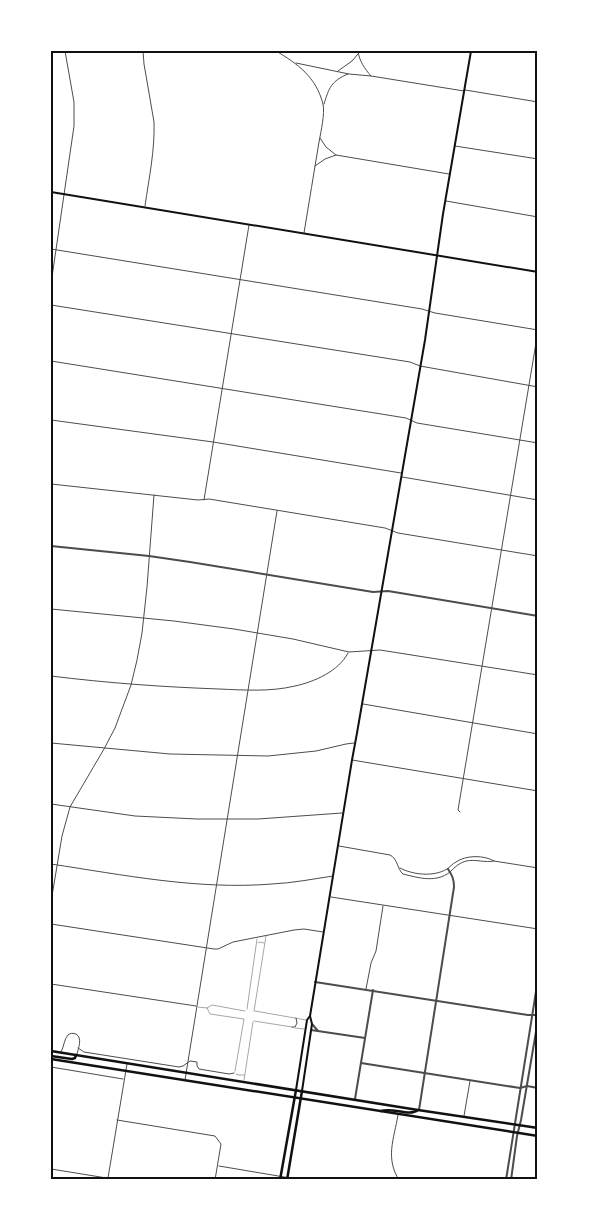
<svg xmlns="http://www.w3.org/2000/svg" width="589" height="1231" font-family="Roboto,sans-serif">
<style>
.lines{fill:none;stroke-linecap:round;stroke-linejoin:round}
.service{stroke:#4c4c4c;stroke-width:0.5}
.minor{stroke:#4c4c4c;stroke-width:1}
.tertiary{stroke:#4c4c4c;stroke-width:2}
.secondary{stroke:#111;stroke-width:2}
.primary{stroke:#111;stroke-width:2.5}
.neatline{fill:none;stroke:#111;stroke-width:2}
</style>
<rect width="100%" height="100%" fill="#fff"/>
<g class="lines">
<!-- service -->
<g class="service">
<path d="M 258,943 L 259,942 L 264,943"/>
<path d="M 198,1007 L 207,1008 L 212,1005 L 245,1011"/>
<path d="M 207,1008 L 210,1014 L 244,1019 L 235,1071"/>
<path d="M 247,1009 L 257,939"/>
<path d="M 254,1011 L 266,936"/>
<path d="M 255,1011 L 306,1020"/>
<path d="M 254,1021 L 292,1027"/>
<path d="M 295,1028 L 304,1029"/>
<path d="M 236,1074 L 239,1075 L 244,1075"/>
<path d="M 244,1080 L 253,1022"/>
</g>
<!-- minor -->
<g class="minor">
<path d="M 143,51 L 144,64 L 154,122 C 155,150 149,178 145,206"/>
<path d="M 276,51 C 298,64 316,77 323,104 C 325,114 321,131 319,142 C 314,172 309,203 304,233"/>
<path d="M 358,51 C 359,61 365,69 371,76"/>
<path d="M 296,63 L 349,74 L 371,76 L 464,91"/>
<path d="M 338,71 L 352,61 L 358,54"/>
<path d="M 465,90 L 538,102"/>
<path d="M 324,104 C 329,88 331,81 348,74"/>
<path d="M 320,138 L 326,147 L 336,155 L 449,174"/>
<path d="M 455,146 L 538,159"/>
<path d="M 315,166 L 325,159 L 336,155"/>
<path d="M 446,201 L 538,217"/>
<path d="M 51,249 L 422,309 L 435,313 L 538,330"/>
<path d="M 51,284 L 74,126 L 74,102 L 65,51"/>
<path d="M 51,305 L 410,362 L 420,366 L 538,387"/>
<path d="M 51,361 L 406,418 L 417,423 L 538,443"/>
<path d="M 51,420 L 213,442 L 401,473"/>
<path d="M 402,477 L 538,500"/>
<path d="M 51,484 L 198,500 L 209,499 L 385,528 L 398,533 L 538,556"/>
<path d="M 204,500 L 249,225"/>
<path d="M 51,609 L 174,621 L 234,629 L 293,639 L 349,652 L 380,650 L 538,675"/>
<path d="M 51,676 C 107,683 163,687 219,689 C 244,690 270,692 295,686 C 314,682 339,671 348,653"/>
<path d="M 363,704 L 538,734"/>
<path d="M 51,743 L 170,754 L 268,756 L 316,751 L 346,744 L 354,743"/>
<path d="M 352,760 L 538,791"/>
<path d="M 51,804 L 135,816 L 197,819 L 258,819 L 342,813"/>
<path d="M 460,812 L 458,810 L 538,331"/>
<path d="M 339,846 L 390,855 C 398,859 397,869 403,874 C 419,878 436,883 450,872 C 455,867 459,863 466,861 C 476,859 485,863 494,861"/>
<path d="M 51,864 C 124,875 198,890 272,884 C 293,883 313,879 333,876"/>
<path d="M 400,868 C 413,875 434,877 447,869 C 450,867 452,864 456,862 C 466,855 484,855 494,861 L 538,868"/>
<path d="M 331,897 L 538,929"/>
<path d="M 51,902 L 62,836 L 70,807 L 104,749 L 115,728 L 131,685 L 137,660 L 142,633 L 147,587 L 154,495"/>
<path d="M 51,924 L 214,949 L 218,949 L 233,942 L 294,930 L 304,929 L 323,932"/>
<path d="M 51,984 L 196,1006"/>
<path d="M 366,989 L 371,963 L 376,951 L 383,906"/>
<path d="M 292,1027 L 295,1027 L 297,1023 L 296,1018"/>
<path d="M 78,1048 L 84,1052 L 179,1067 L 183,1066 L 190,1061 L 197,1062 L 197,1066 L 199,1069 L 229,1074 L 234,1073"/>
<path d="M 61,1052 C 64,1047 64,1039 68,1035 C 70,1033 73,1033 76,1034 C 83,1038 78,1049 77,1054"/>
<path d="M 51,1067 L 123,1079"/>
<path d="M 185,1080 L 277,511"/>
<path d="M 398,1115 C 394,1139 385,1158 399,1180"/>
<path d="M 464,1116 L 470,1081"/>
<path d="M 117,1120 L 215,1136 L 221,1144 L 215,1180"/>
<path d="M 219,1166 L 302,1180"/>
<path d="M 51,1169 L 119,1180"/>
<path d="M 108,1178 L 127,1064"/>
</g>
<!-- tertiary -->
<g class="tertiary">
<path d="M 51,546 L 149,556 L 190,562 L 373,592 L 388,591 L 538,616"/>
<path d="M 315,982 L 528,1015 L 538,1015"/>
<path d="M 312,1024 L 318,1031"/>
<path d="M 311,1030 L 365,1038"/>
<path d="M 361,1063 L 520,1088 L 527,1086 L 538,1088"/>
<path d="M 355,1099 L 373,990"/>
<path d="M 419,1110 L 454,887 C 454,879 452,875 448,869"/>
<path d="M 506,1180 L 538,979"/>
<path d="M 511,1180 L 517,1136 L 521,1120 L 538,1020"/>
</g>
<!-- secondary -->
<g class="secondary">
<path d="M 51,192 L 538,272"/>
<path d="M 296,1090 L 307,1020 L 310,1016 L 352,760 L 357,733 L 425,340 L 443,214 L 471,51"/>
<path d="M 302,1091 L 312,1024 L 310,1016"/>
</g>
<!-- primary -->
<g class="primary">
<path d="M 51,1051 L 418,1110 L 538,1128"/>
<path d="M 51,1056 L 72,1059 L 75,1058 L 76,1055"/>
<path d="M 51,1059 L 538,1136"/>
<path d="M 381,1111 C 393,1107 409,1117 418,1110"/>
<path d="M 280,1180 L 296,1090"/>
<path d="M 287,1180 L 302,1091"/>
</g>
</g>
<!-- border -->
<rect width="589" height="1231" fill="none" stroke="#ffffff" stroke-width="105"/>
<rect x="52" y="52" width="484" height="1126" class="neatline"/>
</svg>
